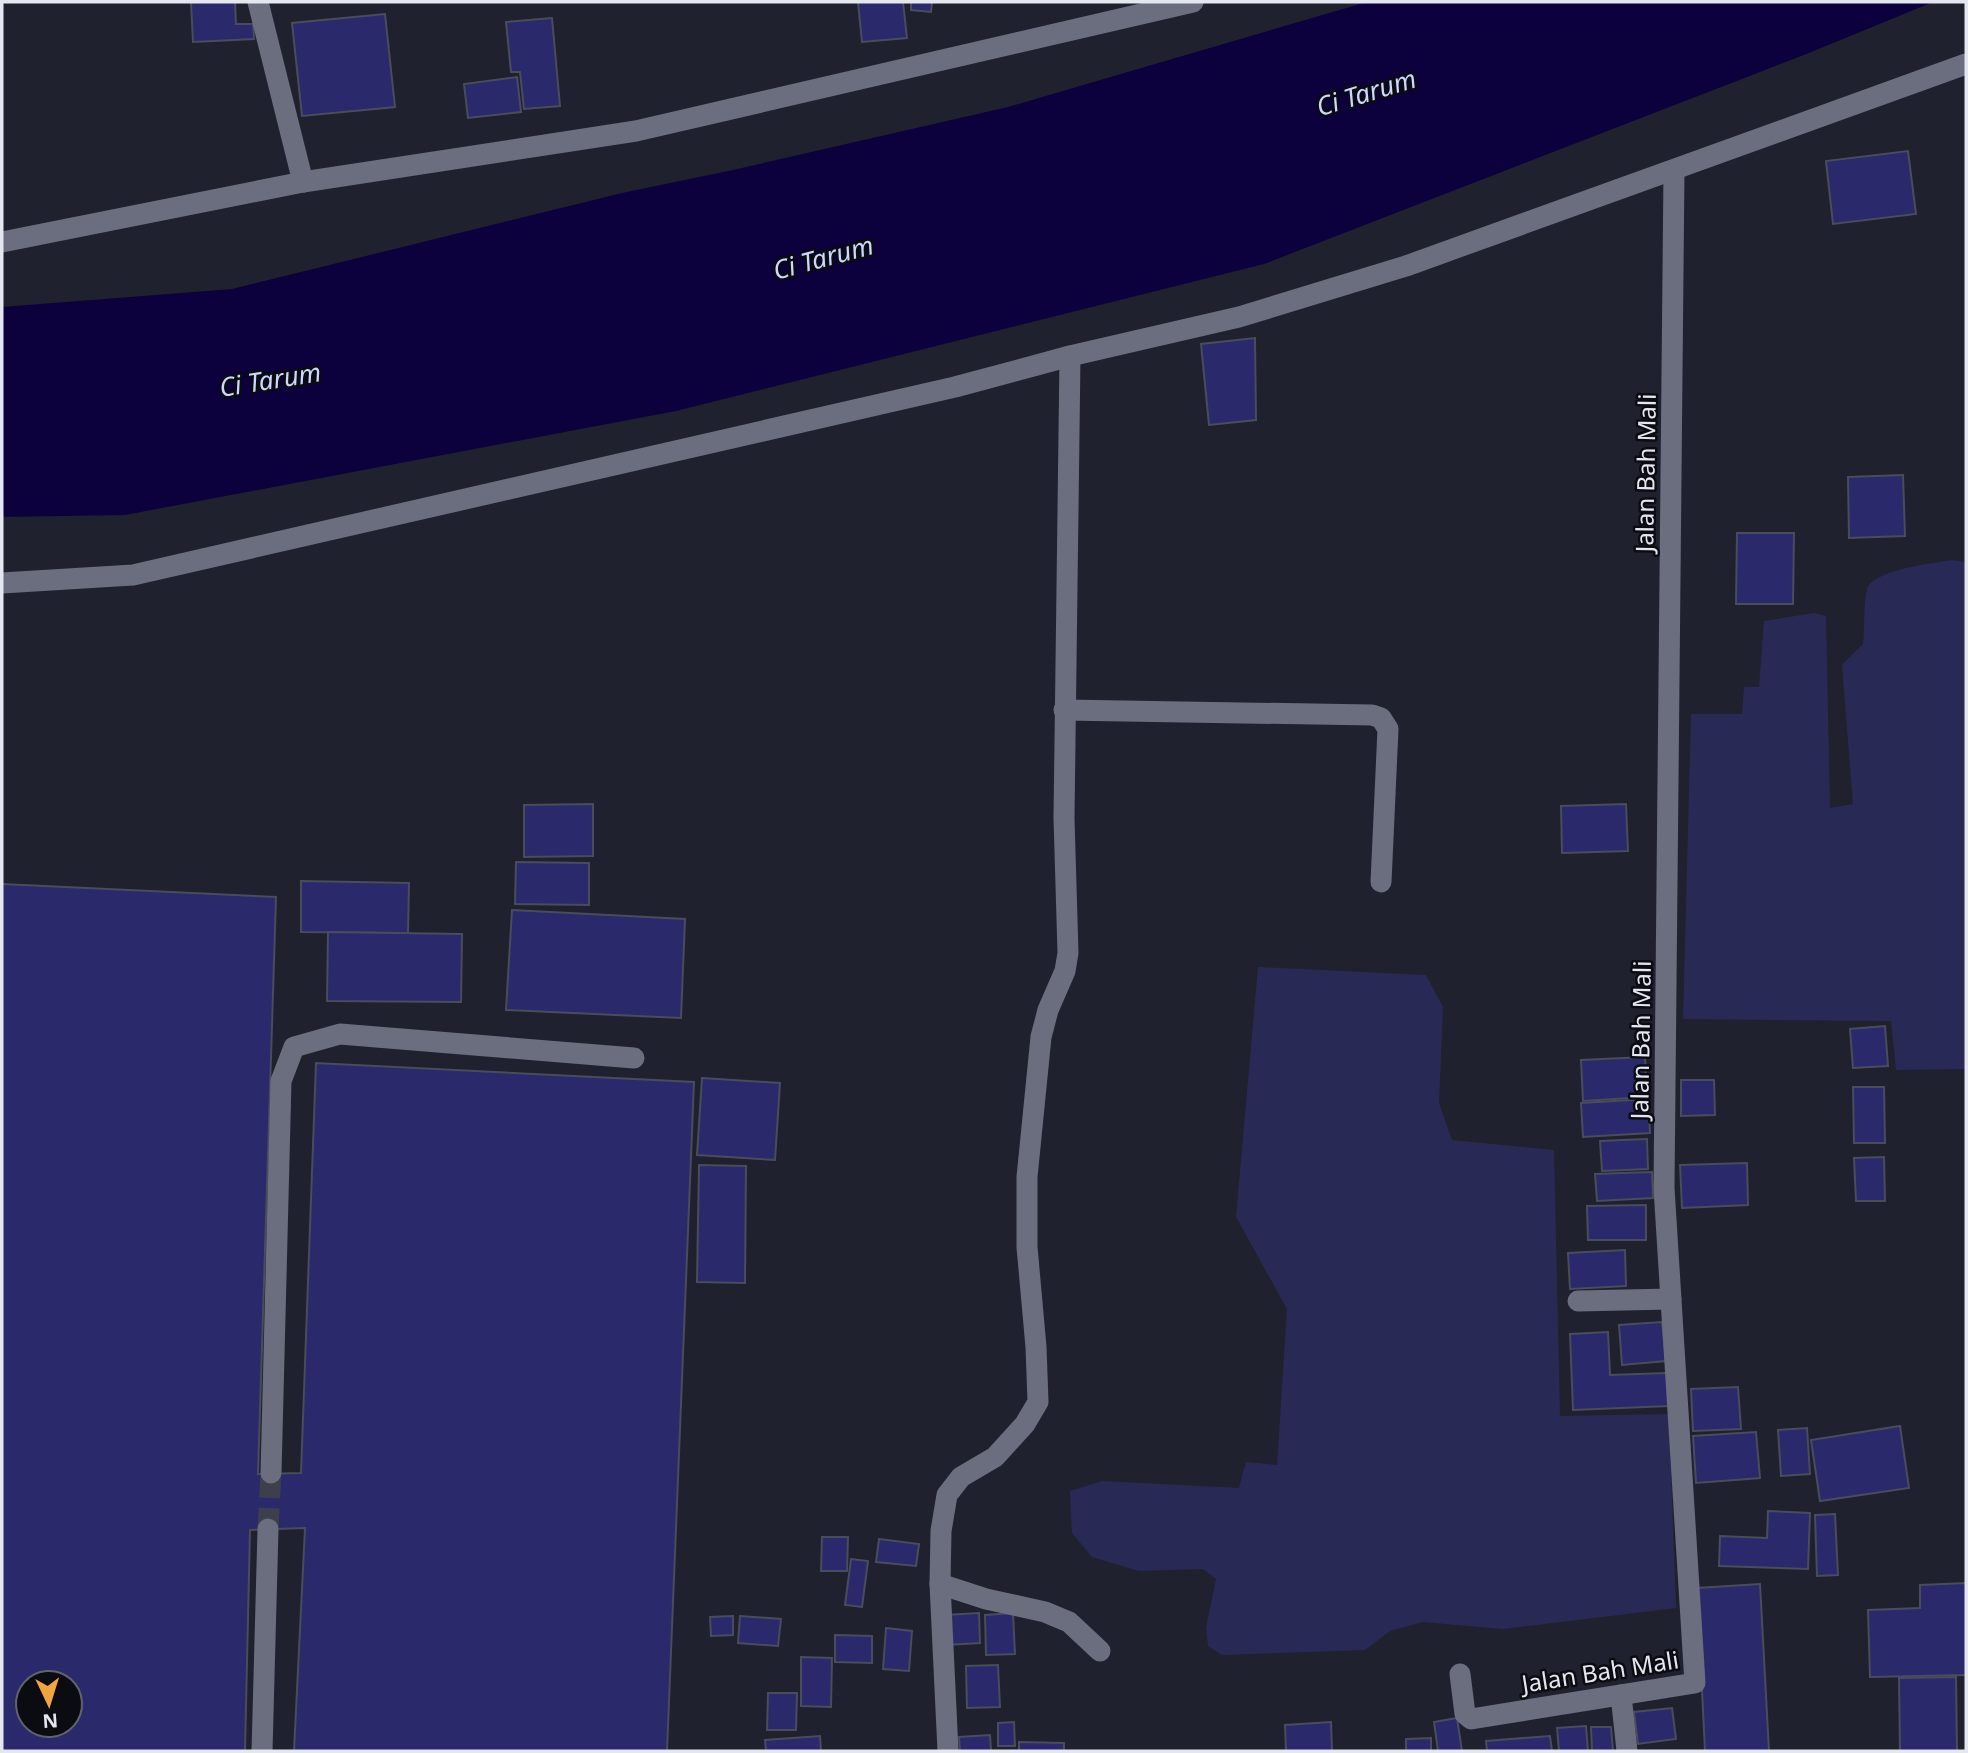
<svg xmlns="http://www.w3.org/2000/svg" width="1968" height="1753" font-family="'Noto Sans',sans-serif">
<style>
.green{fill:#282a55}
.water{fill:#0c003d}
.building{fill:#29296b;stroke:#494c5c;stroke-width:2;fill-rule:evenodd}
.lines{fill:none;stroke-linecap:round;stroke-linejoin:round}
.minor-tunnel{stroke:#3d3f4c;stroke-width:21;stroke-dasharray:21 10;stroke-linecap:butt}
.minor{stroke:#6b6e7f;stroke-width:21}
.labels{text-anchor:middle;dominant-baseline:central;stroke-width:5;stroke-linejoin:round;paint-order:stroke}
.street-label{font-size:24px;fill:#e5e7f0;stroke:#0b0b12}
.water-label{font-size:26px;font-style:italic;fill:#cfd6ff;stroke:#0b0b12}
</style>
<rect width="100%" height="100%" fill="#1f212f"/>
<!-- green -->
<g class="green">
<path d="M 1952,560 L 1966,562 L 1966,1069 L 1896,1070 L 1891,1021 L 1683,1019 L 1691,714 L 1742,714 L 1744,687 L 1759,687 L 1764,621 L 1814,613 L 1826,616 L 1830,808 L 1853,804 L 1842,665 L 1863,644 C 1865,627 1863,606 1867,589 C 1873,570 1933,563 1952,560 Z"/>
<path d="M 1258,967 L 1426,975 L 1443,1007 L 1439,1103 L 1452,1140 L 1554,1150 L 1560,1416 L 1669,1414 L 1676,1608 L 1503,1629 L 1423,1622 L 1390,1631 L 1365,1650 L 1222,1655 L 1208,1646 L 1206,1628 L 1216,1579 L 1203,1569 L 1139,1571 L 1092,1557 L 1072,1533 L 1070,1491 L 1102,1481 L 1239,1488 L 1246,1462 L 1277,1465 L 1287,1309 L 1236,1217 Z"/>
</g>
<!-- water -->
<path class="water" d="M 1367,2 L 1933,2 L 1804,55 L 1264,264 L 676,411 L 125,515 L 2,517 L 2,307 L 232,289 L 622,193 L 733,170 L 1008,107 Z"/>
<!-- building -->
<g class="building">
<path d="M 191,2 L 235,2 L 236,24 L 253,24 L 254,39 L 193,42 Z"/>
<path d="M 858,2 L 903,2 L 907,38 L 862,42 Z"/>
<path d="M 911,2 L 932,2 L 931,12 L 911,10 Z"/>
<path d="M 385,14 L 395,107 L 302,116 L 292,23 Z"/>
<path d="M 552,18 L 560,106 L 524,109 L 520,72 L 511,72 L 506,22 Z"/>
<path d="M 517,77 L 521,112 L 468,118 L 464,84 Z"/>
<path d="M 1908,151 L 1916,214 L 1833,224 L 1826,161 Z"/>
<path d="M 1255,338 L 1256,420 L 1209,425 L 1201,344 Z"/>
<path d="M 1903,475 L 1905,536 L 1849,538 L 1848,477 Z"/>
<path d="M 1737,533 L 1794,533 L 1793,604 L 1736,604 Z"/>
<path d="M 593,804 L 593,856 L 524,857 L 524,805 Z"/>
<path d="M 1626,804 L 1628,851 L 1562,853 L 1561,806 Z"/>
<path d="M 516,862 L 589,863 L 589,905 L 515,904 Z"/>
<path d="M 301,881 L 409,883 L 408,933 L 301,932 Z"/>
<path d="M 2,884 L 276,897 L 258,1474 L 301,1473 L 316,1063 L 694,1082 L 667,1751 L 294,1751 L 305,1528 L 250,1530 L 245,1751 L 2,1751 ZM 28,1683 L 70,1683 L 70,1725 L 28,1725 Z"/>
<path d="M 512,910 L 685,919 L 681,1018 L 506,1010 Z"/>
<path d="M 328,932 L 462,934 L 461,1002 L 327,1001 Z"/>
<path d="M 1885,1026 L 1888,1066 L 1853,1068 L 1850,1029 Z"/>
<path d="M 1645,1057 L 1647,1097 L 1583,1101 L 1581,1060 Z"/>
<path d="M 702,1078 L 780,1083 L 775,1160 L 697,1155 Z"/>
<path d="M 1681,1080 L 1714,1080 L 1715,1115 L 1681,1116 Z"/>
<path d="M 1853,1087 L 1884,1087 L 1885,1143 L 1854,1143 Z"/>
<path d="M 1648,1099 L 1650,1133 L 1583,1137 L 1581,1103 Z"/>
<path d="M 1647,1139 L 1648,1169 L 1602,1171 L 1600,1141 Z"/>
<path d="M 1884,1157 L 1885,1201 L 1856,1201 L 1854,1158 Z"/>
<path d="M 1747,1163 L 1748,1205 L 1682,1208 L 1680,1165 Z"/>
<path d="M 699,1165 L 746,1166 L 745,1283 L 697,1282 Z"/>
<path d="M 1652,1172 L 1653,1198 L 1597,1201 L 1595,1174 Z"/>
<path d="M 1646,1205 L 1646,1240 L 1588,1240 L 1587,1206 Z"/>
<path d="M 1625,1250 L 1626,1286 L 1570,1289 L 1568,1253 Z"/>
<path d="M 1662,1322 L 1666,1361 L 1622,1365 L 1619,1325 Z"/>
<path d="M 1608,1332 L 1610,1375 L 1667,1373 L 1669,1406 L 1573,1410 L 1570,1334 Z"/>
<path d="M 1738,1387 L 1741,1429 L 1693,1431 L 1691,1389 Z"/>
<path d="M 1900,1426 L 1909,1488 L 1820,1501 L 1811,1440 Z"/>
<path d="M 1807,1428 L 1810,1474 L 1781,1476 L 1778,1430 Z"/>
<path d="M 1756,1432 L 1760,1478 L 1696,1483 L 1693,1436 Z"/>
<path d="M 1768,1511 L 1810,1513 L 1808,1569 L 1719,1566 L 1720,1536 L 1767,1538 Z"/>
<path d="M 1835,1514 L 1838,1575 L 1817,1576 L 1815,1515 Z"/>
<path d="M 822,1537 L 848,1537 L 847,1571 L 821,1571 Z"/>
<path d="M 879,1539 L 919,1544 L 916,1566 L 876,1562 Z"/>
<path d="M 851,1559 L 868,1561 L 862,1607 L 845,1605 Z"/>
<path d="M 1966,1583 L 1966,1675 L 1870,1677 L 1868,1610 L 1920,1608 L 1920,1585 Z"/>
<path d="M 1760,1584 L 1769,1751 L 1705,1751 L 1697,1588 Z"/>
<path d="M 979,1613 L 980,1643 L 947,1645 L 945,1615 Z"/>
<path d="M 1013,1613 L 1015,1654 L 986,1655 L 985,1615 Z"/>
<path d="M 733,1616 L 733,1635 L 711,1636 L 710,1617 Z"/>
<path d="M 740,1616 L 781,1619 L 778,1646 L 738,1643 Z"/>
<path d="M 886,1628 L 912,1631 L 909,1671 L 883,1669 Z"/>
<path d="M 835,1635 L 872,1636 L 872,1663 L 835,1662 Z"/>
<path d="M 801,1657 L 832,1658 L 831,1707 L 801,1706 Z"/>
<path d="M 998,1665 L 1000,1707 L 967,1708 L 966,1666 Z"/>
<path d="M 1956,1677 L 1957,1751 L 1900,1751 L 1899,1678 Z"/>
<path d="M 768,1693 L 797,1693 L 796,1730 L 767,1730 Z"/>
<path d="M 1672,1708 L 1676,1739 L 1638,1744 L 1634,1712 Z"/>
<path d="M 1457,1718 L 1462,1751 L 1438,1751 L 1434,1722 Z"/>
<path d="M 1014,1722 L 1015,1746 L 998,1746 L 998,1723 Z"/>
<path d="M 1331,1722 L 1332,1751 L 1286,1751 L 1285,1725 Z"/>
<path d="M 1586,1726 L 1588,1751 L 1559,1751 L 1557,1728 Z"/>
<path d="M 1591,1727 L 1611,1727 L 1613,1751 L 1592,1751 Z"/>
<path d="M 990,1735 L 991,1751 L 960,1751 L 959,1737 Z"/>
<path d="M 820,1736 L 821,1751 L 766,1751 L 765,1740 Z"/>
<path d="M 1550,1736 L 1552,1751 L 1487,1751 L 1486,1741 Z"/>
<path d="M 1431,1738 L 1431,1751 L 1406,1751 L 1406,1739 Z"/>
<path d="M 1019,1742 L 1064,1743 L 1064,1751 L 1019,1751 Z"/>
</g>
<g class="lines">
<!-- minor-tunnel -->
<path class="minor-tunnel" d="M 268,1529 L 271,1473"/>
<!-- minor -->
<g class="minor">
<path d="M 258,2 L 303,182"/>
<path d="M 2,242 L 303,182 L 636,131 L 1193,2"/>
<path d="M 2,583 L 133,575 L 955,387 L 1070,356 L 1239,317 L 1406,266 L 1966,64"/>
<path d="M 1064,710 L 1372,715 L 1381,718 L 1388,729 L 1381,882"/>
<path d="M 1578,1301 L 1671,1299"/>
<path d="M 271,1473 L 281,1081 L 294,1047 L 340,1034 L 634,1058"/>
<path d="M 940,1584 L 986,1599 L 1045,1612 L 1069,1622 L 1100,1651"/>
<path d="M 1460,1674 L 1465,1714 L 1471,1719 L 1695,1683 L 1664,1188 L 1674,170"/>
<path d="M 1621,1695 L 1627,1751"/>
<path d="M 262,1751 L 268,1529"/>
<path d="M 948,1751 L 940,1584 L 941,1531 L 947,1495 L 961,1477 L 995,1457 L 1025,1424 L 1038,1402 L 1036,1347 L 1027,1247 L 1027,1177 L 1041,1037 L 1048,1010 L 1065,971 L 1068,953 L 1064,818 L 1070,356"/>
</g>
</g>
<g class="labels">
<!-- street labels -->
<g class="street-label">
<text transform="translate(1645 473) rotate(-89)">Jalan Bah Mali</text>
<text transform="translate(1640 1040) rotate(-89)">Jalan Bah Mali</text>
<text transform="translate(1600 1671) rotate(-9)">Jalan Bah Mali</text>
</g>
<!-- water labels -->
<g class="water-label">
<text transform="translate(1366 92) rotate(-17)">Ci Tarum</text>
<text transform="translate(823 257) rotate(-15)">Ci Tarum</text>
<text transform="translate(270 379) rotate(-9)">Ci Tarum</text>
</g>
</g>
<!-- border -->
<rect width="1968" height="1753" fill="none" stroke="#e5e7f0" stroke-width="7"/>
<!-- north arrow -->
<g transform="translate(49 1704) rotate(176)"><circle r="33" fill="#0b0b12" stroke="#62636b" stroke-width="2"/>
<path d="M0-5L12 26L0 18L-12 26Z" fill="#f3a442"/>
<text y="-10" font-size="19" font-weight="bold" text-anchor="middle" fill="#e5e7f0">N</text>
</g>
</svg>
